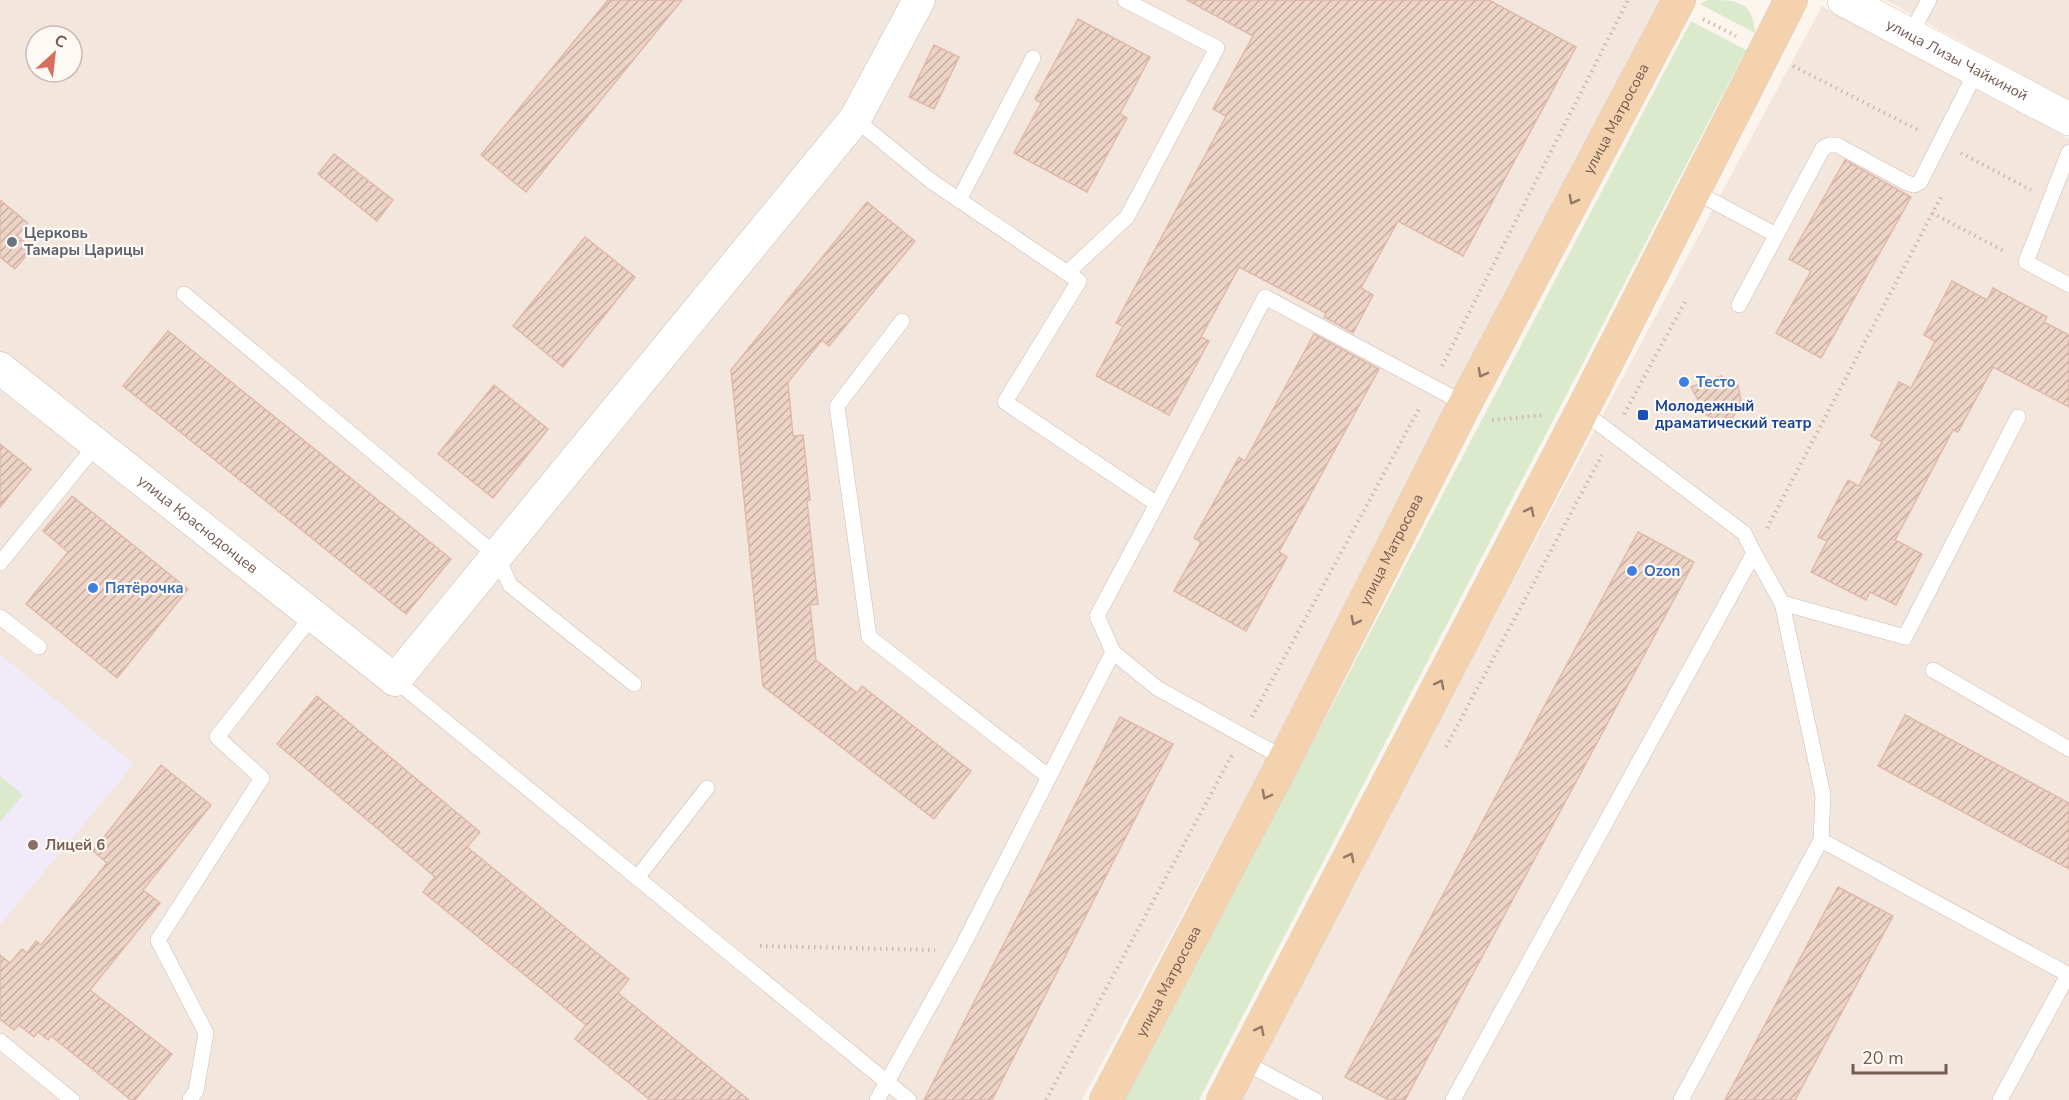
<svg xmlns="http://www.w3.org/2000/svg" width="2069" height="1100" font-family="'Nunito Sans',sans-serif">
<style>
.residential{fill:#f3e6dc;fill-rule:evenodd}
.education{fill:#f1eaf8}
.green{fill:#dbe9cc}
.building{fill:url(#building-hatch);stroke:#e0b9a9;stroke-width:1.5}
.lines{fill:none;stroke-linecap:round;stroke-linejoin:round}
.service-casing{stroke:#cdbcb3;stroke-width:16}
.minor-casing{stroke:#cdbcb3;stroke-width:33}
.secondary-casing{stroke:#d3beb3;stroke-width:34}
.primary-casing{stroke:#d9d1ce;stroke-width:34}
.path{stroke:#d4b6aa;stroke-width:4;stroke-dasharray:1.5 4.5;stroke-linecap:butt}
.service{stroke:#fff;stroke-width:15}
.minor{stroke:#fff;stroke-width:32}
.secondary{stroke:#fff;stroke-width:33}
.primary{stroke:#f3d2ad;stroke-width:33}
.oneway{stroke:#957968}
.worship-dot{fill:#6b7280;stroke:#fef9f4;stroke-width:2}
.shop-dot{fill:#3f7fe0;stroke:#fef9f4;stroke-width:2}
.transit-dot{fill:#1a4fb4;stroke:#fef9f4;stroke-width:2}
.education-dot{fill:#8d6e63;stroke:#fef9f4;stroke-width:2}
.labels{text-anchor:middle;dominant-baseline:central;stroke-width:4.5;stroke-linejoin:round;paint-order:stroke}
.street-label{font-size:15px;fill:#765b51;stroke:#fef9f4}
.worship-label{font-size:15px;font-weight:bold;fill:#5b616d;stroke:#fef9f4;text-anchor:start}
.shop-label{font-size:15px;font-weight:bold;fill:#366cbe;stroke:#fef9f4;text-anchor:start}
.transit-label{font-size:15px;font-weight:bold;fill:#164399;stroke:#fef9f4;text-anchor:start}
.education-label{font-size:15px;font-weight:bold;fill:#785e54;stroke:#fef9f4;text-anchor:start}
</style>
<defs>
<pattern id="building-hatch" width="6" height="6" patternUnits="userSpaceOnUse" patternTransform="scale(1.5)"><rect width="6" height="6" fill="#eed3c7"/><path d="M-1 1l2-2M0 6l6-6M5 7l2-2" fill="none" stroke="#c5aea4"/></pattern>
</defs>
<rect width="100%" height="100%" fill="#fbf5ee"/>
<!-- residential -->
<g class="residential">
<path d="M 0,0 L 1676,0 L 1082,1100 L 0,1100 ZM 36,36 L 72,36 L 72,72 L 36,72 Z"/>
<path d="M 1885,0 L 2069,0 L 2069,100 Z"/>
<path d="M 1822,6 L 2069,139 L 2069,1100 L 1235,1100 Z"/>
</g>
<!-- education -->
<path class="education" d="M 0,654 L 134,764 L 0,925 Z"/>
<!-- green -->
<g class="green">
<path d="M 1707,0 C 1736,0 1753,0 1755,33 L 1700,4 Z"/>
<path d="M 1691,21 L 1746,50 L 1199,1100 L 1125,1100 Z"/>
<path d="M 0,776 L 23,795 L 0,822 Z"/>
</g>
<!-- building -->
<g class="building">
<path d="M 608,0 L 682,0 L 526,192 L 481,155 Z"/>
<path d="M 1187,0 L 1489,0 L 1576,47 L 1463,256 L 1398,221 L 1361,288 L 1373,295 L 1353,333 L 1324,317 L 1326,313 L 1239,267 L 1201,337 L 1209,341 L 1169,415 L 1096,376 L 1123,326 L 1116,323 L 1226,116 L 1213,109 L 1253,36 Z"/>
<path d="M 1078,19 L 1150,57 L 1120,114 L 1127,118 L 1087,192 L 1014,153 L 1041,103 L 1035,99 Z"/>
<path d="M 934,45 L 959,57 L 934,109 L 909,97 Z"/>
<path d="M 334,154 L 393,200 L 377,221 L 318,174 Z"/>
<path d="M 1845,160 L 1911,197 L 1821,358 L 1776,333 L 1811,271 L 1789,259 Z"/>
<path d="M 0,200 L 28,223 L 17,236 L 32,248 L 15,269 L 0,257 Z"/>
<path d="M 867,202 L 915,241 L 829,346 L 822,340 L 788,382 L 793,436 L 803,435 L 810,500 L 807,501 L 818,604 L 810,605 L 816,660 L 857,693 L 862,686 L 971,771 L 934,819 L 763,686 L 731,370 Z"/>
<path d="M 585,237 L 635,277 L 563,367 L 513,326 Z"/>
<path d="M 1952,281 L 1987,300 L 1993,288 L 2047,317 L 2044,322 L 2069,335 L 2069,407 L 1993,367 L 1958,432 L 1953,430 L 1895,540 L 1922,554 L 1896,605 L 1870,592 L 1866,600 L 1811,572 L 1827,541 L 1818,537 L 1848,480 L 1859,486 L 1882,442 L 1871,436 L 1899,382 L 1911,388 L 1935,341 L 1924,335 Z"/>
<path d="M 168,331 L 451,559 L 406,614 L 123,386 Z"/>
<path d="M 1314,334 L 1379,369 L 1279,552 L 1287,557 L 1246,631 L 1174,591 L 1201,542 L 1194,538 L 1239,457 L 1245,461 Z"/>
<path d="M 1721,376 L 1738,385 L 1741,401 L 1733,417 L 1718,420 L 1706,415 L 1691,387 Z"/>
<path d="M 494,385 L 548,429 L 493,498 L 438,454 Z"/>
<path d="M 0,444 L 31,469 L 0,507 Z"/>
<path d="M 72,496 L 188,589 L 117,678 L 26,604 L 68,552 L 43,531 Z"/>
<path d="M 1638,532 L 1694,562 L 1405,1100 L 1389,1100 L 1345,1077 Z"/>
<path d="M 317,696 L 480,832 L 467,847 L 629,979 L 618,993 L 749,1100 L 650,1100 L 575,1039 L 586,1025 L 423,892 L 435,877 L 277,744 Z"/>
<path d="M 1905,715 L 2069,803 L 2069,869 L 1878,766 Z"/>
<path d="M 1120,717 L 1173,744 L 992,1100 L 924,1100 Z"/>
<path d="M 161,765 L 211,805 L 143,890 L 160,903 L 90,990 L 172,1054 L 135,1100 L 131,1100 L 51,1036 L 48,1040 L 38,1032 L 34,1037 L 19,1025 L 14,1030 L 0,1019 L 0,955 L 10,963 L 22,949 L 27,953 L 36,941 L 41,945 L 107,863 L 93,851 Z"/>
<path d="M 1838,887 L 1893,916 L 1795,1100 L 1725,1100 Z"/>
</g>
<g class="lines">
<defs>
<g id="service">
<path d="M 1910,35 L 1929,0"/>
<path d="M 855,119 L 931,181 L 1079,281 L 1005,402 L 1157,504 L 1097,616 L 1113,652 L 1157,688 L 1285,759"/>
<path d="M 2069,152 L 2026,262 L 2069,285"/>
<path d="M 1694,191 L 1776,235"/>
<path d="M 959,200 L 1033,58"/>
<path d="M 1067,273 L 1127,217 L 1217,48 L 1125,0"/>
<path d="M 184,294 L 497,556 L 510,585 L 634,684"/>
<path d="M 1739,305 L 1823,148 L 1829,145 L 1837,145 L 1907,183 L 1914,185 L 1920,182 L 1977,70"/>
<path d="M 902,321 L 837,406 L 869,637 L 1049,777"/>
<path d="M 1582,411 L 1744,533 L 1754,553"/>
<path d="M 1157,504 L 1265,297 L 1465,404"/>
<path d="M 0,563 L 97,444"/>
<path d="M 0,617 L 39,647"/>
<path d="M 1933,670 L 2069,749"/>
<path d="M 395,680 L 909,1100"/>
<path d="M 1821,840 L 2069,975"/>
<path d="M 637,878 L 707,788"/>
<path d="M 0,1041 L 72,1100"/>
<path d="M 1244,1062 L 1315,1100"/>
<path d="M 190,1100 L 196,1091 L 206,1033 L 158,940 L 262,778 L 217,737 L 313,615"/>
<path d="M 877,1100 L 960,951 L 1113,652"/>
<path d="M 1453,1100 L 1754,553 L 1782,603"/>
<path d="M 1681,1100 L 1821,840 L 1823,795 L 1782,603 L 1905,637 L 2018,417"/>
<path d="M 2000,1100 L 2068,975"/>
</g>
<g id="minor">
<path id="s1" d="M 0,368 L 395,680 L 855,119 L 919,0"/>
</g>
<g id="secondary">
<path id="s2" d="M 1844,0 L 2069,119"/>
</g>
<g id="primary">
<path id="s3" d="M 1106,1100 L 1285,759 L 1465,404 L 1679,0"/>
<path d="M 1223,1100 L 1582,411 L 1791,0"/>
</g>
</defs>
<!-- service casing -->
<use href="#service" class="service-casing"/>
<!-- minor casing -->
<use href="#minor" class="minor-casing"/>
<!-- secondary casing -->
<use href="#secondary" class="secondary-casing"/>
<!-- primary casing -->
<use href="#primary" class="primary-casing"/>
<!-- path -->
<g class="path">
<path d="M 1703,19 L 1736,36"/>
<path d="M 1793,66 L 1920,131"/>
<path d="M 1961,153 L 2031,190"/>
<path d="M 1932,213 L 2006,252"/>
<path d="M 1442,366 L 1628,0"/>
<path d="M 1624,414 L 1687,298"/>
<path d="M 1492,420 L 1545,415"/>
<path d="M 1767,528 L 1942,195"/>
<path d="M 1252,717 L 1420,407"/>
<path d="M 1446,747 L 1602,455"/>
<path d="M 760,946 L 935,950"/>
<path d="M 1046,1100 L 1232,755"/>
</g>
<!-- service -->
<use href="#service" class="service"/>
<!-- minor -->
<use href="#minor" class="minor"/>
<!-- secondary -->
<use href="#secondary" class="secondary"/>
<!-- primary -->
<use href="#primary" class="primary"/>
</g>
<!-- one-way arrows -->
<defs><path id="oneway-chevron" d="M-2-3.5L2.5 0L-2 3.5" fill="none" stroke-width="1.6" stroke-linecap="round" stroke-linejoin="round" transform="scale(1.5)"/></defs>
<g class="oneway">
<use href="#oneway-chevron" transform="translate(1573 200) rotate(118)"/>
<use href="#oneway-chevron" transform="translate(1482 373) rotate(118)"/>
<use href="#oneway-chevron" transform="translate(1530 511) rotate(-63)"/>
<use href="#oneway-chevron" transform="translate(1355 621) rotate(117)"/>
<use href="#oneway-chevron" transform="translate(1440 684) rotate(-63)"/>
<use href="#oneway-chevron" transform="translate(1266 795) rotate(118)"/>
<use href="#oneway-chevron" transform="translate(1350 857) rotate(-63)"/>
<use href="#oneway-chevron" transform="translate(1260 1030) rotate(-63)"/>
</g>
<!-- markers -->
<circle class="worship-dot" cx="12" cy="242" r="6"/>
<g class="shop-dot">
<circle cx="1684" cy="382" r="6"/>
<circle cx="1632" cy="571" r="6"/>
<circle cx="93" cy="588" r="6"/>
</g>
<rect class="transit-dot" x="1637" y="409" width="12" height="12" rx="3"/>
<circle class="education-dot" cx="33" cy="845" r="6"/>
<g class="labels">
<!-- street labels -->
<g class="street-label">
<text stroke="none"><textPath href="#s2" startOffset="128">улица Лизы Чайкиной</textPath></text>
<text stroke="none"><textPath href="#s3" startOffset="1106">улица Матросова</textPath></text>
<text stroke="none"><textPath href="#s1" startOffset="252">улица Краснодонцев</textPath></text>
<text stroke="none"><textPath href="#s3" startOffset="620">улица Матросова</textPath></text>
<text stroke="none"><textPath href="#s3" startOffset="134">улица Матросова</textPath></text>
</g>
<!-- worship labels -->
<g class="worship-label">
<text x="24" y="233">Церковь<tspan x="24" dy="17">Тамары Царицы</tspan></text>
</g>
<!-- shop labels -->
<g class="shop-label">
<text x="1696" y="382">Тесто</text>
<text x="1644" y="571">Ozon</text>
<text x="105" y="588">Пятёрочка</text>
</g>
<!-- transit labels -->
<g class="transit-label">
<text x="1655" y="406">Молодежный<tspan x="1655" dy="17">драматический театр</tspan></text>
</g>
<!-- education labels -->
<g class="education-label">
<text x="45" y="845">Лицей 6</text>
</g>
</g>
<!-- north arrow -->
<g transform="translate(54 54) rotate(27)"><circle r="28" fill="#fef9f4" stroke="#c8bab3" stroke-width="1.5"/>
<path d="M0-4.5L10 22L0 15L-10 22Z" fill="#d96e5f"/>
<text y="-9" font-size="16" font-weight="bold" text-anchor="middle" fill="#765b51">С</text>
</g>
<!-- scale -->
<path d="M1853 1064v9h93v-9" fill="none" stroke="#765b51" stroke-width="3"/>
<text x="1862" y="1064" font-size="18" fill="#765b51" stroke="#fef9f4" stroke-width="4.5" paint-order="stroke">20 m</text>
</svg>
